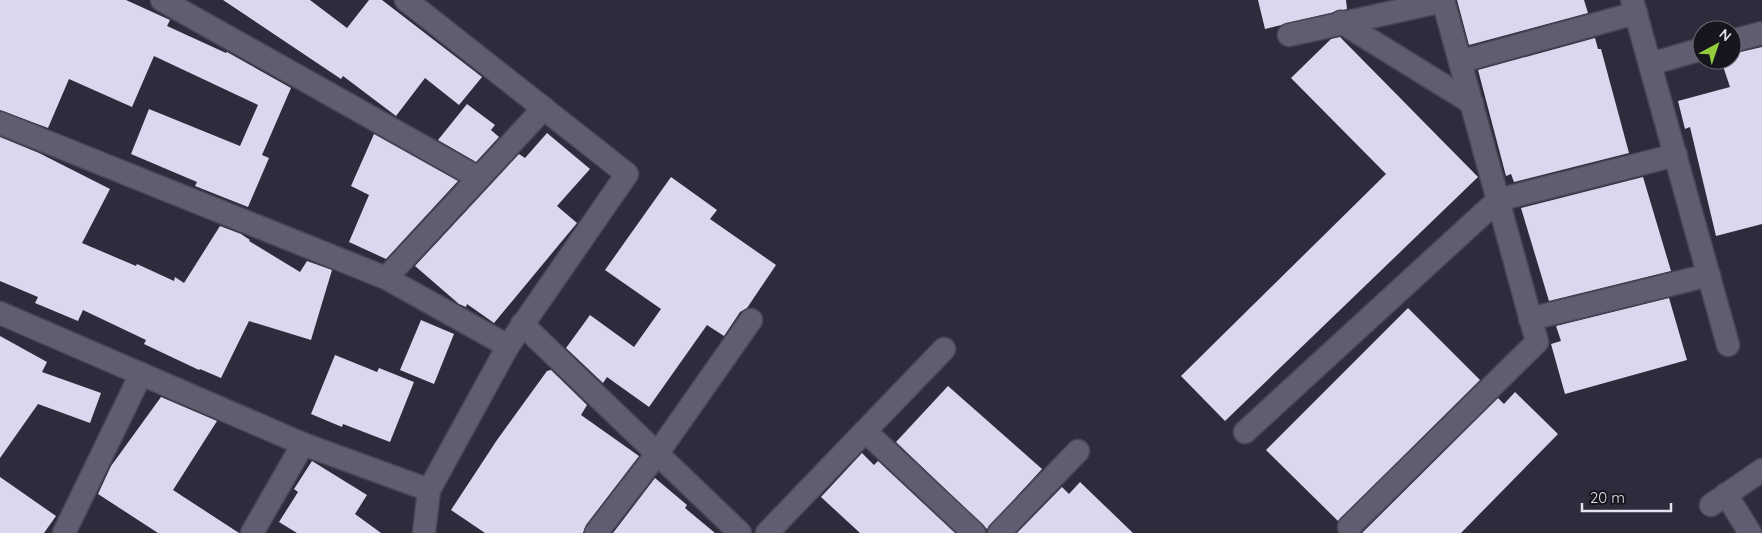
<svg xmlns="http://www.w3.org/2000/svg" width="1762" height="533" font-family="Quicksand,sans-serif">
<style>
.building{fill:#dad8ef}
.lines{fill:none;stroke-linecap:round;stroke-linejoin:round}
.street-casing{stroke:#474654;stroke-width:25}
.street{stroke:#605d71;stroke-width:22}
</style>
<rect width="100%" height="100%" fill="#2e2b3d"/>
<!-- building -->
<g class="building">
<path d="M 0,0 L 126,0 L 170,20 L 167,26 L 226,53 L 227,52 L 291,88 L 262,155 L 269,158 L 248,207 L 195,186 L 197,182 L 131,154 L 149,109 L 240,146 L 258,105 L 154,56 L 132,107 L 69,79 L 48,128 L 0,110 Z"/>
<path d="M 223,0 L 310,0 L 347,28 L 369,0 L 382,0 L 482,77 L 459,105 L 425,78 L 396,116 L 343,76 L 341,79 Z"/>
<path d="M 1258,0 L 1346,0 L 1347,9 L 1265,29 Z"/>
<path d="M 1457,0 L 1584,0 L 1588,13 L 1469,45 Z"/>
<path d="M 1340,37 L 1478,177 L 1225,421 L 1181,376 L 1386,174 L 1291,78 L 1331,39 Z"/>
<path d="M 1595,38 L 1598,49 L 1601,49 L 1629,153 L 1514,182 L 1511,174 L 1506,176 L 1478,70 Z"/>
<path d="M 1762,47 L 1762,224 L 1716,236 L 1690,127 L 1685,129 L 1678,101 L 1730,87 L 1721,60 L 1732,60 L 1732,54 Z"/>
<path d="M 467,104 L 495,125 L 491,130 L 499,137 L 476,162 L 438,140 Z"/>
<path d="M 547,133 L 590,169 L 557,206 L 577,223 L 494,323 L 467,304 L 466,307 L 459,304 L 415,266 L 519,154 L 525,158 Z"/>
<path d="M 374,134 L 458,181 L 386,259 L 349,242 L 369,195 L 351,186 Z"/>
<path d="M 0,137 L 39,153 L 110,189 L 82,243 L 136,266 L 137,264 L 174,281 L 175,277 L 184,283 L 220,226 L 241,234 L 250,240 L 249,241 L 300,272 L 307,261 L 332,270 L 311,340 L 249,321 L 221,378 L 200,369 L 199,370 L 144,344 L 146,340 L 83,310 L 78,321 L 35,303 L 38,297 L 0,281 Z"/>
<path d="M 671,177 L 717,210 L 710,219 L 776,265 L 747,308 L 740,312 L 724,336 L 707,325 L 649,407 L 607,377 L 603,383 L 566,348 L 590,315 L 634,347 L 661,309 L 605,270 Z"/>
<path d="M 1643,177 L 1671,271 L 1549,301 L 1521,208 Z"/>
<path d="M 1669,298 L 1687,360 L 1565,394 L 1551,344 L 1561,341 L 1556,326 Z"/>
<path d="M 1408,308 L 1480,380 L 1338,521 L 1266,450 Z"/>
<path d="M 421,320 L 454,334 L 434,384 L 400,370 Z"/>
<path d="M 0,336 L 47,362 L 42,372 L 101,393 L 90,423 L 38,404 L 0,458 Z"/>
<path d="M 335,355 L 377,372 L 379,368 L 414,382 L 390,442 L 343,424 L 342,427 L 311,414 Z"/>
<path d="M 551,370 L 587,405 L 581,415 L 639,456 L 586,525 L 583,533 L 485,533 L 451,510 L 497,440 L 547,371 Z"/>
<path d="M 948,386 L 1042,469 L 987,529 L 896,442 Z"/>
<path d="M 1515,392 L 1558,434 L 1461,533 L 1362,533 L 1498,398 L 1504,404 Z"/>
<path d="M 161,397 L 217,421 L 173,490 L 239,533 L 158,533 L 98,494 L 111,466 Z"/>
<path d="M 862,453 L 874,465 L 878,461 L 955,533 L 860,533 L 821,497 Z"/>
<path d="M 312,461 L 367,495 L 355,514 L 381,533 L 297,533 L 279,522 L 298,492 L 294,489 Z"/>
<path d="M 0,477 L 56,516 L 44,533 L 0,533 Z"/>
<path d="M 655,478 L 687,505 L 685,508 L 715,533 L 613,533 Z"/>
<path d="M 1080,482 L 1133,533 L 1017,533 L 1062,487 L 1069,494 Z"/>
</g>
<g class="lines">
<defs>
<g id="street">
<path d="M 162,0 L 477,177"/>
<path d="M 1632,0 L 1728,345"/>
<path d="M 1341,22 L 1472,103"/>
<path d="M 1289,35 L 1443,1"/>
<path d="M 1732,41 L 1762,33"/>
<path d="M 1462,61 L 1636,13"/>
<path d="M 1650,64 L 1702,49"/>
<path d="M 0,123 L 386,278 L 508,346"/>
<path d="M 386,278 L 544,108"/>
<path d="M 0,313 L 303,444 L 429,490 L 508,346 L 627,174 L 406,0"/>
<path d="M 1530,319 L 1709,275"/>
<path d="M 522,324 L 740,533"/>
<path d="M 865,431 L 974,533"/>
<path d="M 1245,432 L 1498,200 L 1676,155"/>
<path d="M 1726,494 L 1750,533"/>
<path d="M 1711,505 L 1762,470"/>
<path d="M 1349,527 L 1537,342 L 1443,0"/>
<path d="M 64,533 L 141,374"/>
<path d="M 252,533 L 303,444"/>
<path d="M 424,533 L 429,490"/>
<path d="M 596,533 L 657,454 L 751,320"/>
<path d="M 767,533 L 944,349"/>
<path d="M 999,533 L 1078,451"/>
</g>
</defs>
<!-- street casing -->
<use href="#street" class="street-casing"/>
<!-- street -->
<use href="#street" class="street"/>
</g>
<!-- north arrow -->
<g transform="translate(1717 45) rotate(40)"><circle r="24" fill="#16151d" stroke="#686771"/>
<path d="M0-4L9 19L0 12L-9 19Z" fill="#92cd3e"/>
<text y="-8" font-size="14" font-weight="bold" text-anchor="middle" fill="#e4e3ef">N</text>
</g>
<!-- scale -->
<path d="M1582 503v8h89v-8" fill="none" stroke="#e4e3ef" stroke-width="2.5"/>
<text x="1590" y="503" font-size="15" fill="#e4e3ef" stroke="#16151d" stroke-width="4" paint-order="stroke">20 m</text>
</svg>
